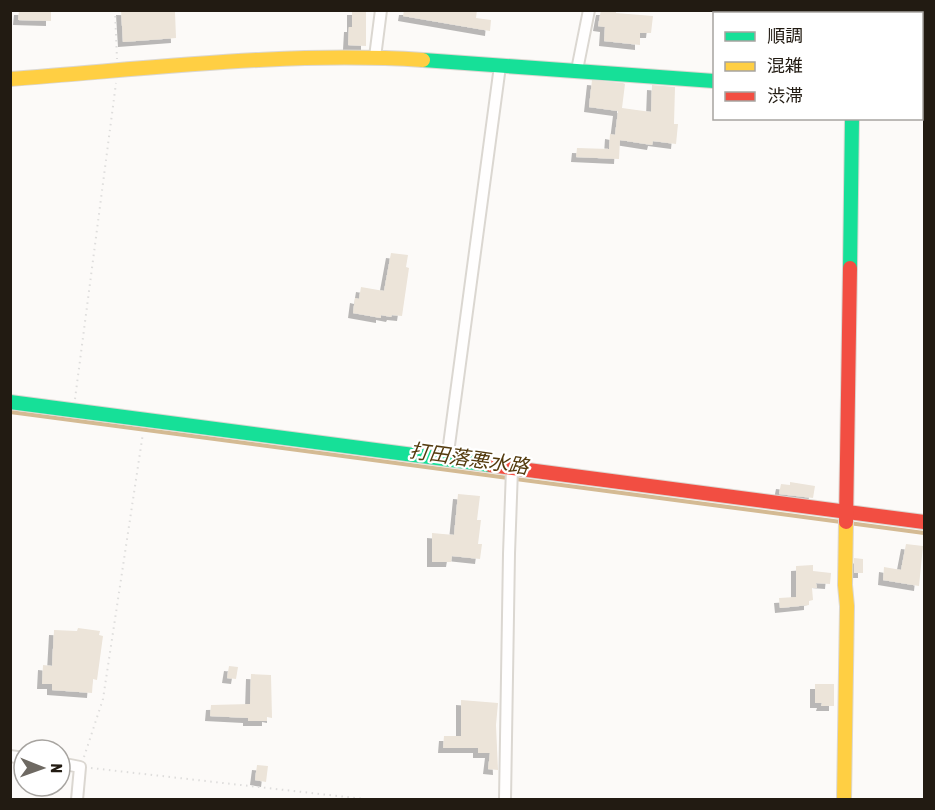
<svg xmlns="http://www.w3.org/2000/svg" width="935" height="810" font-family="'Asap Condensed','Noto Sans JP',sans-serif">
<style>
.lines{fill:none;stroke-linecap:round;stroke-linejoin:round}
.stream{stroke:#d4ba93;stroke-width:4}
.building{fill:#ece4d9;filter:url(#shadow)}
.street-casing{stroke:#dbd7d1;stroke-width:14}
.fast-casing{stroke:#dbd7d1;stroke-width:16}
.slow-casing{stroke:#dbd7d1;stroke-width:16}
.jam-casing{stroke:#dbd7d1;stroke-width:16}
.path{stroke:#dedddc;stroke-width:2;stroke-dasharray:1.5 4.5;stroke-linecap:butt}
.street{stroke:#fffefe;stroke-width:10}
.fast{stroke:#16e098;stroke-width:14}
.slow{stroke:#ffcf43;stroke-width:14}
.jam{stroke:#f24e42;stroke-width:14}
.labels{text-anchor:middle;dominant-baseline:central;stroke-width:4.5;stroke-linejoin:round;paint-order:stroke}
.water-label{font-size:20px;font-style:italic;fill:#543b0e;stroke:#fff}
</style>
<defs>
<filter id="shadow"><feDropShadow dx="-5" dy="5" stdDeviation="0" flood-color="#0004"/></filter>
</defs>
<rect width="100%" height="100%" fill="#fcfaf8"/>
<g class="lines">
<!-- stream -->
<path class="stream" d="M 10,412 L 924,533"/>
</g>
<!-- building -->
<g class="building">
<path d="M 19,10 L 51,10 L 51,21 L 18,20 Z"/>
<path d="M 121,10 L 175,12 L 176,38 L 123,42 Z"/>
<path d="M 352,10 L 366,10 L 366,46 L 348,45 L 349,27 L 352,27 Z"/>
<path d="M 404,10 L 477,10 L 476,18 L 491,20 L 490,31 L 403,16 Z"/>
<path d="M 601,10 L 616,10 L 616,13 L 653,16 L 651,33 L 640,33 L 640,45 L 604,41 L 605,27 L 598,26 Z"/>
<path d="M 592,80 L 623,83 L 625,84 L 622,108 L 651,112 L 652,85 L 675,87 L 674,124 L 678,124 L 676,144 L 653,141 L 652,145 L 620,140 L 619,159 L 576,157 L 577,148 L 609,149 L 610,134 L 615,135 L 618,111 L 589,107 Z"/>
<path d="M 391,253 L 408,255 L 406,267 L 409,268 L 402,316 L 392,315 L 391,317 L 381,315 L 381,318 L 353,313 L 355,298 L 359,299 L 361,287 L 384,291 Z"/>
<path d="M 790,482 L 815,486 L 813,498 L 779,494 L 781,484 L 790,485 Z"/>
<path d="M 458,494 L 480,496 L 477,520 L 481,520 L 478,544 L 482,544 L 480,559 L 452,556 L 451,562 L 432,562 L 432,533 L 454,535 Z"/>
<path d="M 906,544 L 923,546 L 919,586 L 883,580 L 884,567 L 901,570 Z"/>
<path d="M 854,558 L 863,559 L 863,573 L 854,573 Z"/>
<path d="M 813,565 L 813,571 L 831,573 L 830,584 L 816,583 L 817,588 L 812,588 L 813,600 L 809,601 L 809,605 L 780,608 L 779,598 L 796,597 L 796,566 Z"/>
<path d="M 78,628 L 100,631 L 99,635 L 103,636 L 97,680 L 93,679 L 92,693 L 52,690 L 52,684 L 42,684 L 43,665 L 52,666 L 54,630 L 77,631 Z"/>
<path d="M 229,666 L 238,667 L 236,679 L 227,678 Z"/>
<path d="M 251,674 L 271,675 L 272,718 L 267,717 L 267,721 L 248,721 L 248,718 L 210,716 L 211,705 L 250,704 Z"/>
<path d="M 815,684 L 834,684 L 834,706 L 821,706 L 822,703 L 815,703 Z"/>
<path d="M 461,700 L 498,703 L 496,725 L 498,770 L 488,769 L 490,753 L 478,753 L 478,748 L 443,748 L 444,736 L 461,736 Z"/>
<path d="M 257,765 L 268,766 L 266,782 L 255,780 Z"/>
</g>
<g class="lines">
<defs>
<g id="street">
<path d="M 858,14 L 858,10"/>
<path d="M 375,57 L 381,10"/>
<path d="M 577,70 L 589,10"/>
<path d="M 447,460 L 500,66"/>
<path d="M 10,756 L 24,758"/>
<path d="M 60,763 L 80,767 L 77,800"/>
<path d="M 505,800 L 509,554 L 512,469"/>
</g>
<g id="fast">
<path d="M 423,60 L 714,81"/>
<path d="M 850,268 L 852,118"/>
<path d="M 10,402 L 490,465"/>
</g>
<g id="slow">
<path d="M 10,79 C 147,69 286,51 423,60"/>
<path d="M 844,800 L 847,606 L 845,585 L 846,522"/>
</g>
<g id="jam">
<path d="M 490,465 L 924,522"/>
<path d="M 846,522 L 850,268"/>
</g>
</defs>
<!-- street casing -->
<use href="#street" class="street-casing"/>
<!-- fast casing -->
<use href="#fast" class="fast-casing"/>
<!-- slow casing -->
<use href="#slow" class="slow-casing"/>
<!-- jam casing -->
<use href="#jam" class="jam-casing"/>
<!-- path -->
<g class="path">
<path d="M 115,10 L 117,59"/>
<path d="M 75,399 L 116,83"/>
<path d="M 84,757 L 103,699 L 143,433"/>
<path d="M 91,768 L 373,800"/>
</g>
<!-- street -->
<use href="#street" class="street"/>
<!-- fast -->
<use href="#fast" class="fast"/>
<!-- slow -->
<use href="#slow" class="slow"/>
<!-- jam -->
<use href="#jam" class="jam"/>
</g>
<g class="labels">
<!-- water labels -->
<g class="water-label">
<text transform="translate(469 458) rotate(8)">打田落悪水路</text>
</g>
</g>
<!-- border -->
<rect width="935" height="810" fill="none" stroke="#221b12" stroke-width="24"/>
<!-- legend -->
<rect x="713" y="12" width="210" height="108" fill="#ffffff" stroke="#a7a4a0" stroke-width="1.5"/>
<rect x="725" y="32" width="30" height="9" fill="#16e098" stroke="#a7a4a0" stroke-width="1.5"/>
<text x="767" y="42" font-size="18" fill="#221b12">順調</text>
<rect x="725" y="62" width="30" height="9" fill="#ffcf43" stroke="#a7a4a0" stroke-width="1.5"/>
<text x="767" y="72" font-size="18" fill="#221b12">混雑</text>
<rect x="725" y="92" width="30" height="9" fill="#f24e42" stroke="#a7a4a0" stroke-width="1.5"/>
<text x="767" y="102" font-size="18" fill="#221b12">渋滞</text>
<!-- north arrow -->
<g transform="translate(42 768) rotate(91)"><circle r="28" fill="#ffffff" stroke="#a7a4a0" stroke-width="1.5"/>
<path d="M0-4.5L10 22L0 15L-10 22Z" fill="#6e6962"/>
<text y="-9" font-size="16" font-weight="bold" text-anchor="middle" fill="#221b12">N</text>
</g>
</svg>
